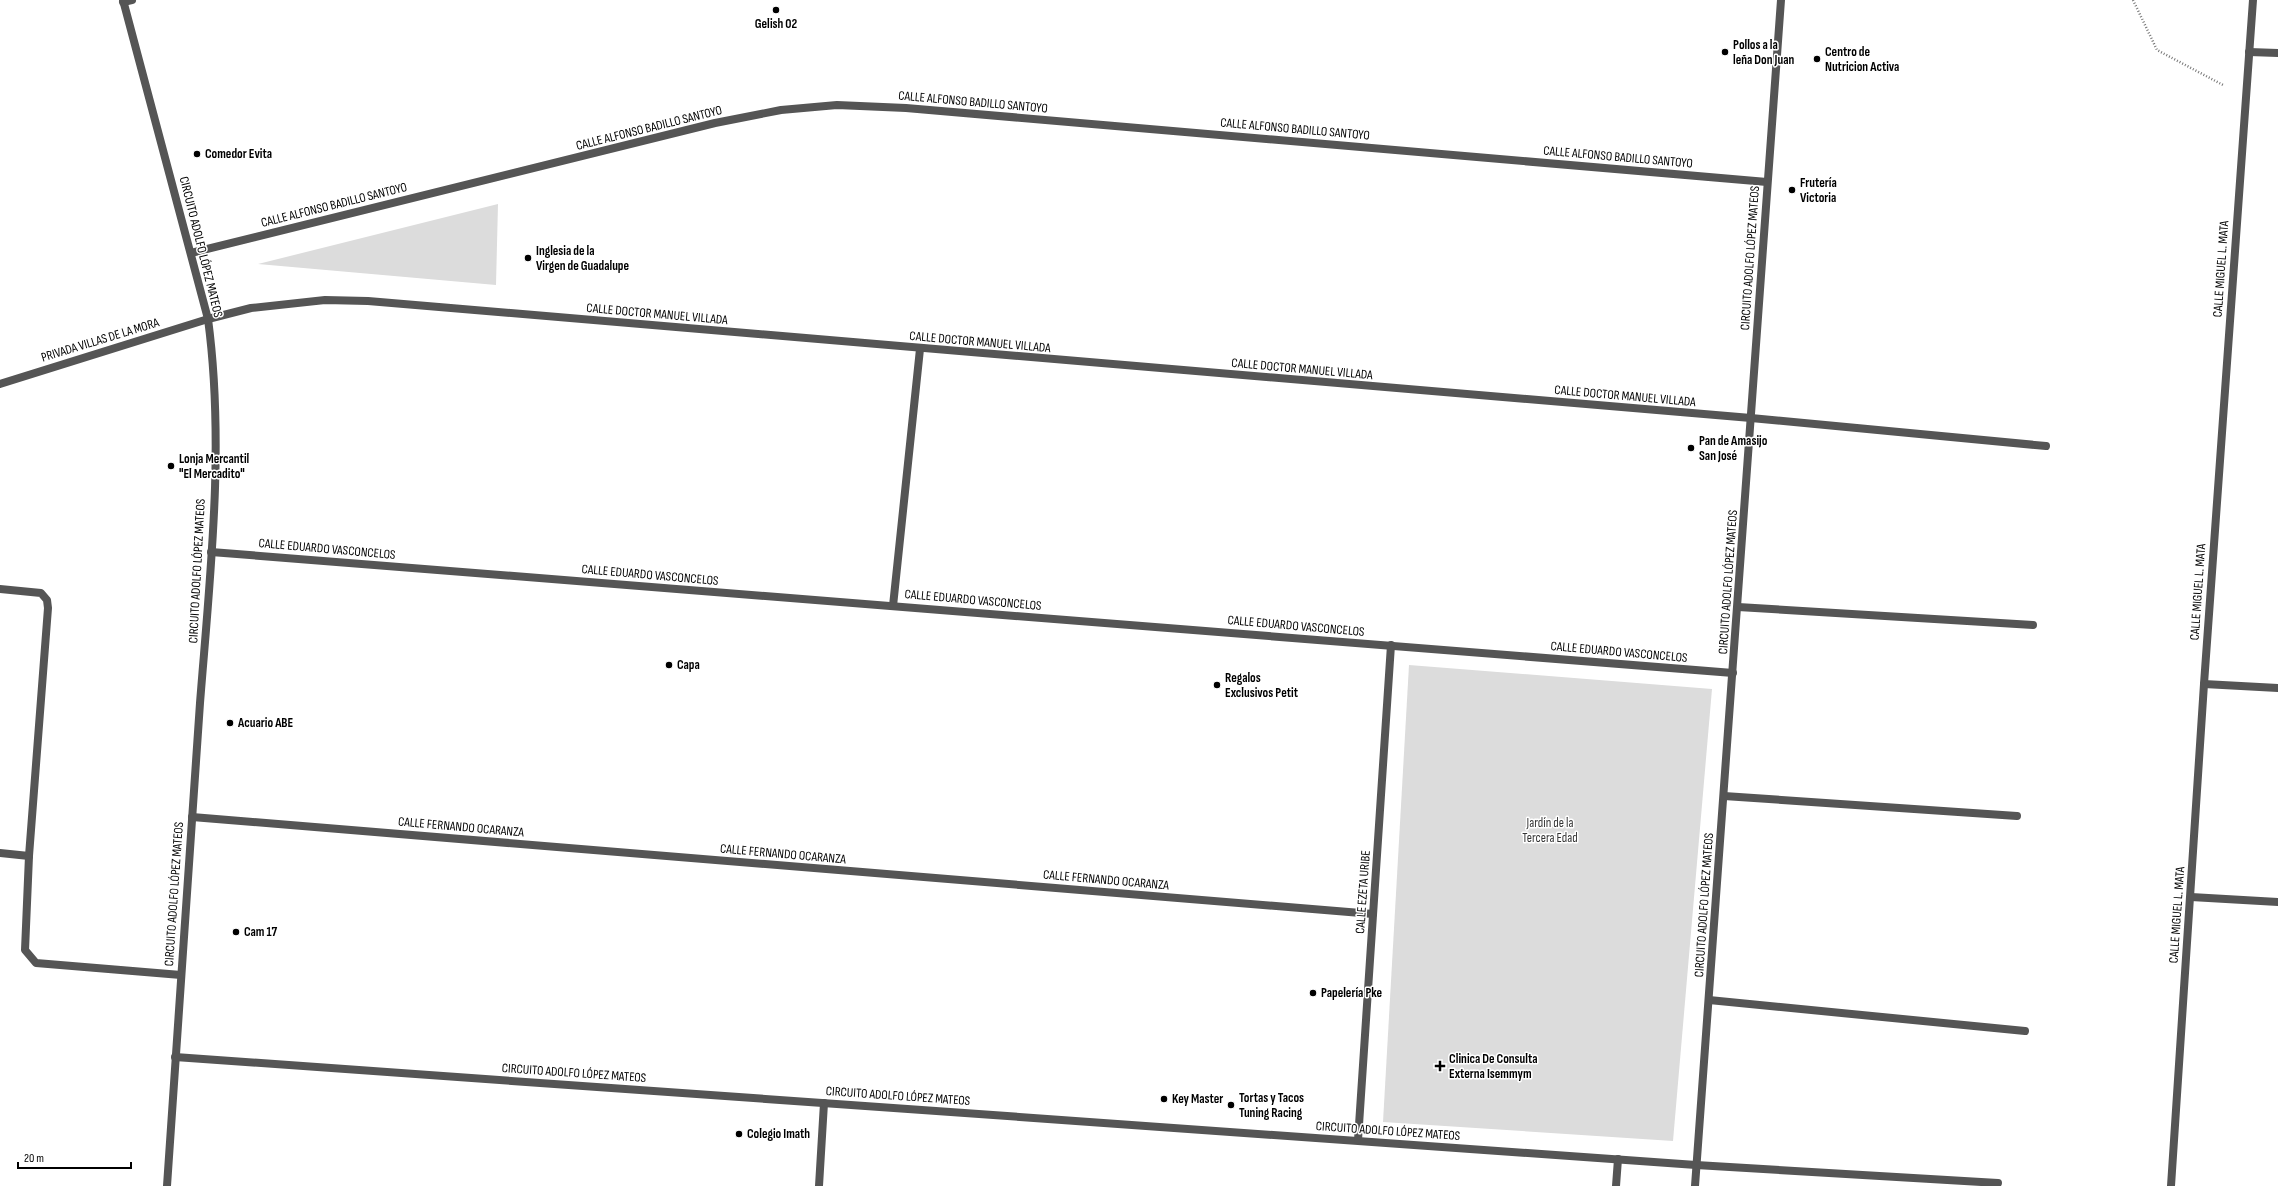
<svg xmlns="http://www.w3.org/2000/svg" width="2278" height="1186" font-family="'Sofia Sans Condensed',sans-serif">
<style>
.green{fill:#dcdcdc}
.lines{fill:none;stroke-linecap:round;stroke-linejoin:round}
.path{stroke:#777;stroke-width:2.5;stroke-dasharray:1 2;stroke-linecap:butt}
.service{stroke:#555;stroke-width:8}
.pedestrian{stroke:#555;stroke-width:8}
.minor{stroke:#555;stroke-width:8}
.poi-dot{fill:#000;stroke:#fff;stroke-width:1.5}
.labels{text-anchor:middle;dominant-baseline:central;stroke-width:3;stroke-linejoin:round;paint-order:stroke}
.poi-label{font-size:13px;font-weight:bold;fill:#000;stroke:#fff;text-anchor:start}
.street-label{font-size:13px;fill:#000;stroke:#fff}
.park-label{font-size:13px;fill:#333;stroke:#fff}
</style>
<rect width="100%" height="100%" fill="#fff"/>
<!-- green -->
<g class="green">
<path d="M 498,204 L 496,285 L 258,264 Z"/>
<path d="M 1409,665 L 1712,689 L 1673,1141 L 1383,1122 Z"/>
</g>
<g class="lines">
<!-- path -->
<path class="path" d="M 2133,0 L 2157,50 L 2223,85"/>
<!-- service -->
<g class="service">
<path d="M 1696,1165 L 1998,1183"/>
<path d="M 819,1186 L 824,1103"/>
</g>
<!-- pedestrian -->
<path class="pedestrian" d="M 893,606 L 920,349"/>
<!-- minor -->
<g class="minor">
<path d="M 123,0 L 208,319 C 225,446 210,576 200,703 C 188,864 177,1025 167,1186"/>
<path d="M 123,2 L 132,0"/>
<path d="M 2249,52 L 2278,53"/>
<path d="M 191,253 L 715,123 L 781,110 L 837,105 L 906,108 L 1767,182"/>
<path d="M 0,384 L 208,319 L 251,308 L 325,300 L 368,301 L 1751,418 L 2046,446"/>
<path d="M 211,552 L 1733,673"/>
<path d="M 0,589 L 41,593 L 47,600 L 48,608 L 29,856 L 25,950 L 36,963 L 181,975"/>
<path d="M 1738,607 L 2033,625"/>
<path d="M 2204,684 L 2278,688"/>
<path d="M 1724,796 L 2017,816"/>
<path d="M 192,817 L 1373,914"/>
<path d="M 0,853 L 29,856"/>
<path d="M 2191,897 L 2278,902"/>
<path d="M 1709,1000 L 2025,1031"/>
<path d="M 175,1057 L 1696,1165"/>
<path d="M 1358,1140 L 1391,645"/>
<path d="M 1616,1186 L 1618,1159"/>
<path d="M 1695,1186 L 1781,0"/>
<path d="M 2171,1186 L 2204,684 L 2253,0"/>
</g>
</g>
<!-- markers -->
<g class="poi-dot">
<circle cx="776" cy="10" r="4"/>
<circle cx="1725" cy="52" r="4"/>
<circle cx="1817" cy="59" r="4"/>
<circle cx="197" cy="154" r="4"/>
<circle cx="1792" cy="190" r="4"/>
<circle cx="528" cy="258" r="4"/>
<circle cx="1691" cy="448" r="4"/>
<circle cx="171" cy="466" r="4"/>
<circle cx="669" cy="665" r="4"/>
<circle cx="1217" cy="685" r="4"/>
<circle cx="230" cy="723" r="4"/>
<circle cx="236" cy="932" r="4"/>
<circle cx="1313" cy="993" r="4"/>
<path d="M1438 1060h4v4h4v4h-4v4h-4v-4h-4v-4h4z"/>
<circle cx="1164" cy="1099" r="4"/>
<circle cx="1231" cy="1105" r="4"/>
<circle cx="739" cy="1134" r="4"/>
</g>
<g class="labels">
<!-- poi labels -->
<g class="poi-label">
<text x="776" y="24" text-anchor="middle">Gelish 02</text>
<text x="1733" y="45">Pollos a la<tspan x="1733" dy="15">leña Don Juan</tspan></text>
<text x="1825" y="52">Centro de<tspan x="1825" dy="15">Nutricion Activa</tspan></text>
<text x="205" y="154">Comedor Evita</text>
<text x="1800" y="183">Frutería<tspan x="1800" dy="15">Victoria</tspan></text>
<text x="536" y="251">Inglesia de la<tspan x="536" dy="15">Virgen de Guadalupe</tspan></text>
<text x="1699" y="441">Pan de Amasijo<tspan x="1699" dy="15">San José</tspan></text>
<text x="179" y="459">Lonja Mercantil<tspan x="179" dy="15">"El Mercadito"</tspan></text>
<text x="677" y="665">Capa</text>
<text x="1225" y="678">Regalos<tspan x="1225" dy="15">Exclusivos Petit</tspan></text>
<text x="238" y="723">Acuario ABE</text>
<text x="244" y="932">Cam 17</text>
<text x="1321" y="993">Papelería Pke</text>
<text x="1449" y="1059">Clinica De Consulta<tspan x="1449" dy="15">Externa Isemmym</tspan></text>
<text x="1239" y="1098">Tortas y Tacos<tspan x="1239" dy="15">Tuning Racing</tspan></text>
<text x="1172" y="1099">Key Master</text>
<text x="747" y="1134">Colegio Imath</text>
</g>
<!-- street labels -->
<g class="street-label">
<text transform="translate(973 102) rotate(5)">CALLE ALFONSO BADILLO SANTOYO</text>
<text transform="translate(649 128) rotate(-14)">CALLE ALFONSO BADILLO SANTOYO</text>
<text transform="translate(1295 129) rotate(5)">CALLE ALFONSO BADILLO SANTOYO</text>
<text transform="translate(1618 157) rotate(5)">CALLE ALFONSO BADILLO SANTOYO</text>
<text transform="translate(334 205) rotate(-14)">CALLE ALFONSO BADILLO SANTOYO</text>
<text transform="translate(201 247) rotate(76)">CIRCUITO ADOLFO LÓPEZ MATEOS</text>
<text transform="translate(1750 258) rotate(-86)">CIRCUITO ADOLFO LÓPEZ MATEOS</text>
<text transform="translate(2221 269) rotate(-86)">CALLE MIGUEL L. MATA</text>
<text transform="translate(657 314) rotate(5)">CALLE DOCTOR MANUEL VILLADA</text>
<text transform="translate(100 340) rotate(-17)">PRIVADA VILLAS DE LA MORA</text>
<text transform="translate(980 342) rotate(5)">CALLE DOCTOR MANUEL VILLADA</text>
<text transform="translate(1302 369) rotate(5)">CALLE DOCTOR MANUEL VILLADA</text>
<text transform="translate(1625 396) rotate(5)">CALLE DOCTOR MANUEL VILLADA</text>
<text transform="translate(327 549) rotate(5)">CALLE EDUARDO VASCONCELOS</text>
<text transform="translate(197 571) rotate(-87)">CIRCUITO ADOLFO LÓPEZ MATEOS</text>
<text transform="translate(650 575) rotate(5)">CALLE EDUARDO VASCONCELOS</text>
<text transform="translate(1728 582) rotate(-86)">CIRCUITO ADOLFO LÓPEZ MATEOS</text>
<text transform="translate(2198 592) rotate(-86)">CALLE MIGUEL L. MATA</text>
<text transform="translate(973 600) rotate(5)">CALLE EDUARDO VASCONCELOS</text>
<text transform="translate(1296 626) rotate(5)">CALLE EDUARDO VASCONCELOS</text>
<text transform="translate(1619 652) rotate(5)">CALLE EDUARDO VASCONCELOS</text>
<text transform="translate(461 827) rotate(5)">CALLE FERNANDO OCARANZA</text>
<text transform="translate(783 854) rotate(5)">CALLE FERNANDO OCARANZA</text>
<text transform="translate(1106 880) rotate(5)">CALLE FERNANDO OCARANZA</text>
<text transform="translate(1363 892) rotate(-86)">CALLE EZETA URIBE</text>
<text transform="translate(174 894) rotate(-86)">CIRCUITO ADOLFO LÓPEZ MATEOS</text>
<text transform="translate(1704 905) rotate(-86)">CIRCUITO ADOLFO LÓPEZ MATEOS</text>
<text transform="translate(2177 915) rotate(-86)">CALLE MIGUEL L. MATA</text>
<text transform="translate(574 1073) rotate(4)">CIRCUITO ADOLFO LÓPEZ MATEOS</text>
<text transform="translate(898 1096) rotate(4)">CIRCUITO ADOLFO LÓPEZ MATEOS</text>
<text transform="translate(1388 1131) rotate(4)">CIRCUITO ADOLFO LÓPEZ MATEOS</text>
</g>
<!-- park labels -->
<g class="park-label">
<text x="1550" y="823">Jardín de la<tspan x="1550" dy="15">Tercera Edad</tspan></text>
</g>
</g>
<!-- scale -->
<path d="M18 1162v6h113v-6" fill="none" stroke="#000000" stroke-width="2"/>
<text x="24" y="1162" font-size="12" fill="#000000" stroke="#ffffff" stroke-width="3" paint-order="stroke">20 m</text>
</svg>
